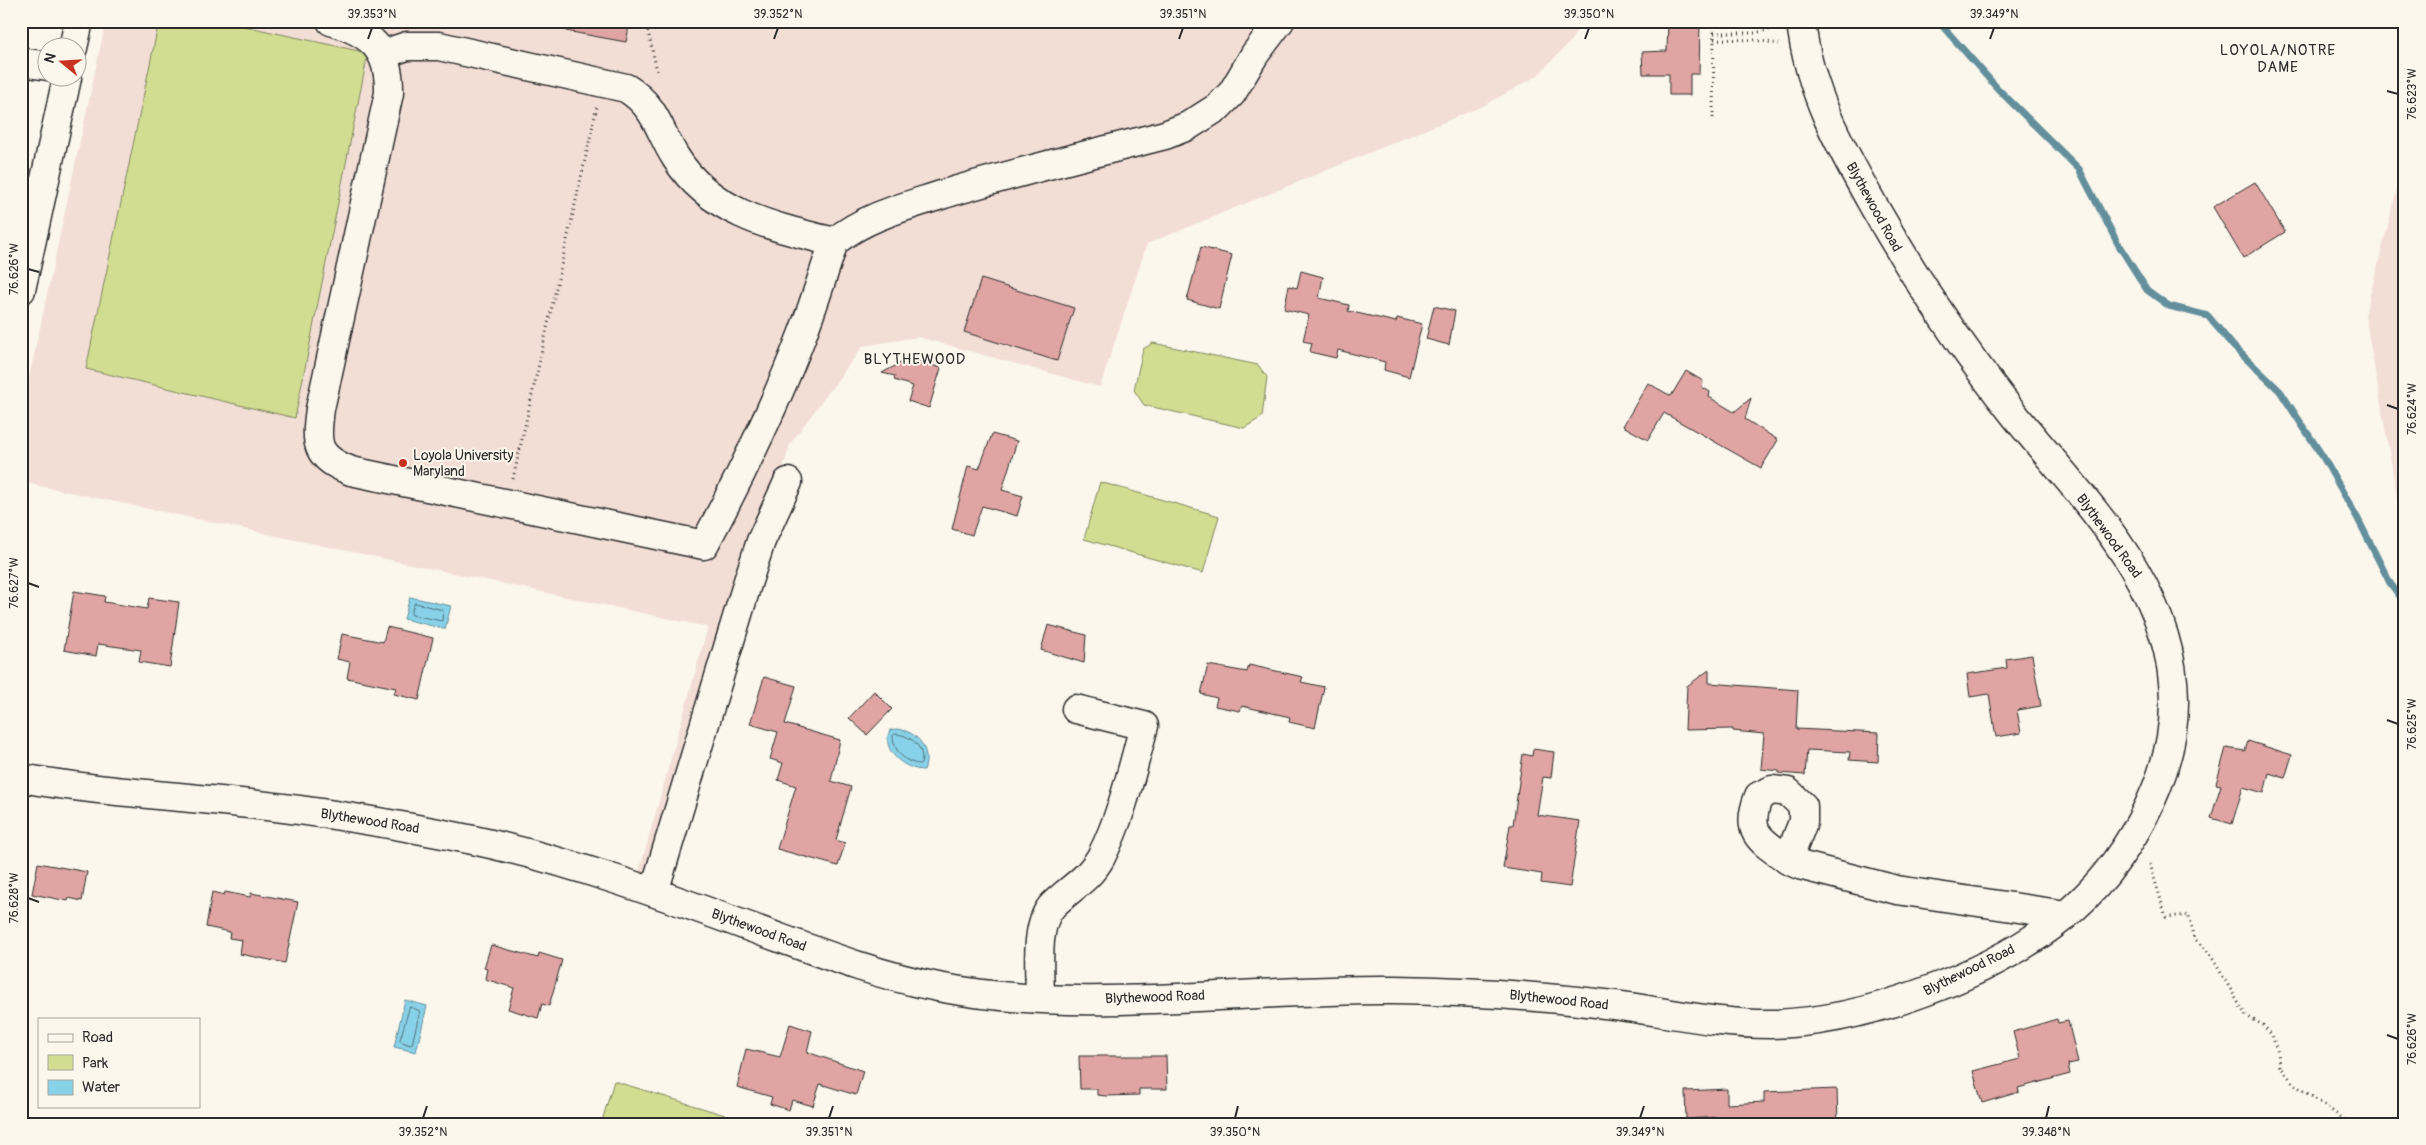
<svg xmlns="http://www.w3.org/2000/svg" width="2426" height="1145" font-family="Pangolin,sans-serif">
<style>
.built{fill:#f3ded6}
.green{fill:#d1de91;stroke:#7e845e}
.water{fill:#88d2e9;stroke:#638f9d}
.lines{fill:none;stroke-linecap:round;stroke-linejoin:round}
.shore{stroke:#506e77;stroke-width:1}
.stream{stroke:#638f9d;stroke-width:7}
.building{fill:#e0a5a3;stroke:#2b2b2b}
.minor-casing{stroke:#2b2b2b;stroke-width:31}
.path{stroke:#2b2b2b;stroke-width:3;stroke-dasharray:1 4;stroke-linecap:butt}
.minor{stroke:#fbf7ec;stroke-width:28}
.ticks{fill:none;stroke:#2b2b2b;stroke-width:2}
.poi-dot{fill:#c8321e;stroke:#fbf7ec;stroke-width:2}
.labels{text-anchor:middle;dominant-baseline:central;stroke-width:4;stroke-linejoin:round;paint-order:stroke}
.street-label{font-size:14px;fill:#2b2b2b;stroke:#fbf7ec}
.poi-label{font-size:14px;fill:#2b2b2b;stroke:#fbf7ec;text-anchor:start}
.neighbourhood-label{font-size:15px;letter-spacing:1px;fill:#2b2b2b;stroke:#fbf7ec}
.neatline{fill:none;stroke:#2b2b2b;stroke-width:2}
.ticks-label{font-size:12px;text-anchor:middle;fill:#2b2b2b}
</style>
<rect width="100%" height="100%" fill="#fbf7ec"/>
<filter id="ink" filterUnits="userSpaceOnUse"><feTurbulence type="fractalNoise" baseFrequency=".02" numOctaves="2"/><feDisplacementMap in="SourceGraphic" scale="10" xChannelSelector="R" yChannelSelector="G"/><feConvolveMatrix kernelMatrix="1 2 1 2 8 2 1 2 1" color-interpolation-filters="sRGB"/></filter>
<g filter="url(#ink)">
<!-- built -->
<g class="built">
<path d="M 106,21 L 1583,21 L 1570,42 L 1537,76 L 1483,106 L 1147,244 L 1100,387 L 918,337 L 863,346 L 790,444 L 668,883 L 639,872 L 708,627 L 21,482 L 21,415 Z"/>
<path d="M 2405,158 L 2405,542 L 2365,315 Z"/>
</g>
<!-- green -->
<g class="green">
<path d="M 159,21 L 221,21 L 368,53 L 295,418 L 86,369 Z"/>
<path d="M 1153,343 L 1258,365 L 1267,377 L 1262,417 L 1244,428 L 1144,405 L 1134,390 L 1143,349 Z"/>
<path d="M 1100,482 L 1219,516 L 1203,573 L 1084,539 Z"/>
<path d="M 614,1081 L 728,1116 L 726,1124 L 601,1124 Z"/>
</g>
<!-- water -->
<g class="water">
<path d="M 410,597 L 451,606 L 445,629 L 404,619 Z"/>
<path d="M 896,729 C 917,730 932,750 924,770 C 904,770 880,750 890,730 Z"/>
<path d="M 405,1000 L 427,1006 L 416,1052 L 394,1047 Z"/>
</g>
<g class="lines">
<!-- shore -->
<g class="shore">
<path d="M 415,603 L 443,610 L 442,621 L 412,615 L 411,613 Z"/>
<path d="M 895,734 C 910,734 926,748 921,764 C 906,764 893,751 893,736 Z"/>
<path d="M 410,1007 L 420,1011 L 412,1044 L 410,1045 L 400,1041 Z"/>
</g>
<!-- stream -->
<path class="stream" d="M 1938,21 L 1998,89 L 2079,169 L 2118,244 L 2147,290 L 2169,306 L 2208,316 L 2234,347 L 2280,391 L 2323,457 L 2358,519 L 2390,583 L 2405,603"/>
</g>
<!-- building -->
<g class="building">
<path d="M 567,21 L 630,21 L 626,42 L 566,31 Z"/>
<path d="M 1668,21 L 1700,21 L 1699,74 L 1690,74 L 1690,95 L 1669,95 L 1669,74 L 1643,74 L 1642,52 L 1667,51 Z"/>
<path d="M 2255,182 L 2285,232 L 2243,258 L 2213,207 Z"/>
<path d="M 1201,247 L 1232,255 L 1219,309 L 1187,300 Z"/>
<path d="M 1301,271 L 1323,277 L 1319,298 L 1349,305 L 1348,311 L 1396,322 L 1397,318 L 1422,324 L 1409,377 L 1384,370 L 1385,362 L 1338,350 L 1336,358 L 1310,352 L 1312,343 L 1303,341 L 1309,315 L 1284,309 L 1289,286 L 1297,288 Z"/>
<path d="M 981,279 L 1074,308 L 1057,361 L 964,332 Z"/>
<path d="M 1434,306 L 1455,311 L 1449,345 L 1426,339 Z"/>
<path d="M 910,358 L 941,368 L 929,408 L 908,401 L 913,386 L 894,380 L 895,376 L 882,373 Z"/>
<path d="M 1686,371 L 1703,381 L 1702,387 L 1710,392 L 1709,397 L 1734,412 L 1751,398 L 1745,419 L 1778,440 L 1761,468 L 1664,413 L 1648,440 L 1623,426 L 1648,383 L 1671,396 Z"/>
<path d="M 992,434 L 1017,441 L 1002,490 L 1023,496 L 1017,516 L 982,506 L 972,535 L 952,529 L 968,466 L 979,469 Z"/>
<path d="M 74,591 L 105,596 L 104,602 L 147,609 L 149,598 L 179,602 L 170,667 L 139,662 L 141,650 L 98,644 L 96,656 L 64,650 Z"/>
<path d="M 1048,625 L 1086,635 L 1084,663 L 1041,650 Z"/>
<path d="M 387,627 L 433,638 L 419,700 L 394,694 L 396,688 L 347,678 L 350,662 L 337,659 L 342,634 L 383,642 Z"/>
<path d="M 2032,655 L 2041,706 L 2017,710 L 2021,733 L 1996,737 L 1989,694 L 1970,697 L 1967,674 L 2007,668 L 2006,659 Z"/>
<path d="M 1208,665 L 1247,672 L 1249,665 L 1303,677 L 1301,682 L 1324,687 L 1315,728 L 1289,722 L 1290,717 L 1242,706 L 1240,711 L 1215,706 L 1217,698 L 1201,694 Z"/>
<path d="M 1709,670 L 1709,683 L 1798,690 L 1796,729 L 1879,733 L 1878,762 L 1849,760 L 1850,752 L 1807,750 L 1805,775 L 1779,773 L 1779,771 L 1761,769 L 1764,734 L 1733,731 L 1733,729 L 1685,730 L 1687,686 Z"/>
<path d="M 764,677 L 796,686 L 785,724 L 840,740 L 831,781 L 851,787 L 836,840 L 845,843 L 838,866 L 777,849 L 796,786 L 778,780 L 783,763 L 770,759 L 778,732 L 750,724 Z"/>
<path d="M 874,691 L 892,709 L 867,735 L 849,718 Z"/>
<path d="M 2248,741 L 2292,755 L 2285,778 L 2269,773 L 2264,793 L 2243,787 L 2232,824 L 2211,818 L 2221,785 L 2216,784 L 2226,748 L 2245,751 Z"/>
<path d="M 1533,749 L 1554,752 L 1551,778 L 1543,777 L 1537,815 L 1580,821 L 1570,887 L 1541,883 L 1542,874 L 1503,868 L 1510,825 L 1513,825 L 1523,754 L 1532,756 Z"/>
<path d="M 38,863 L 87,872 L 82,901 L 69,898 L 68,901 L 32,894 Z"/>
<path d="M 212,892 L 224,895 L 225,892 L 250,897 L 251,893 L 298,902 L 285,963 L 240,954 L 242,940 L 229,938 L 230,932 L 206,927 Z"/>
<path d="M 491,945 L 538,958 L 539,953 L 562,960 L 549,1006 L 542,1004 L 538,1018 L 508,1009 L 514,988 L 485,979 L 487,969 L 484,968 Z"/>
<path d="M 2057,1019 L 2058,1023 L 2068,1021 L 2078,1062 L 2068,1064 L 2070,1074 L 2018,1088 L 2019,1092 L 1982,1103 L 1973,1071 L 2020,1059 L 2013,1032 Z"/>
<path d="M 790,1024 L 812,1031 L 807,1052 L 863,1071 L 856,1095 L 820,1084 L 813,1106 L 792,1100 L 789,1110 L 770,1104 L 772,1097 L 737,1087 L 746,1049 L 780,1057 Z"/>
<path d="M 1079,1056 L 1166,1056 L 1167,1089 L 1139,1089 L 1139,1095 L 1106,1096 L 1097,1095 L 1097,1089 L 1080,1089 Z"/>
<path d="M 1727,1089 L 1727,1104 L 1764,1102 L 1764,1092 L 1837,1089 L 1838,1124 L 1718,1124 L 1718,1117 L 1686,1119 L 1685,1091 Z"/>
</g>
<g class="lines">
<defs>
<g id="minor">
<path d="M 331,21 C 371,33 390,49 389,93 L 320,409 C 315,445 316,457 351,471 L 704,545 C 741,476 776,404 804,330 C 815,301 824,271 834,242"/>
<path d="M 73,48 L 79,21"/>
<path d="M 383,54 L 407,46 L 439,46 L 626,88 C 657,107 658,130 676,158 C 711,214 774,227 834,242 C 866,216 905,207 944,194 C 1017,172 1091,154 1165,135 L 1188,126 L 1218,107 L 1232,93 L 1255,54 L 1280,21"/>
<path d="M 21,62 L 48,66"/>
<path d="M 21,290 L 67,78"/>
<path d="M 21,778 C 94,791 167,795 240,803 C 319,811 396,824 473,840 C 566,860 655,892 744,925 C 808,948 871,974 938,987 C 1087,1016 1244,988 1394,990 C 1468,991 1541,996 1614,1005 C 1666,1012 1717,1024 1770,1024 C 1863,1023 1990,975 2062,918 C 2123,869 2175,780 2174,700 C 2173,585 2085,502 2017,418 C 1964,352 1918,283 1876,210 C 1842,150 1808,91 1801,21"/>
<path d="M 1772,790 L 1788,792 L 1803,806 L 1803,822 L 1788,860 C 1760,840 1744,833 1759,796 Z"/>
<path d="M 1788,860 L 1799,865 L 1897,890 L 2066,915"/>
<path d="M 654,892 L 748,581 L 761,541 L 788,482"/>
<path d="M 1040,998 C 1040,972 1034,924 1053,905 C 1070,888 1089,879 1101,857 C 1122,816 1132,770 1144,726 L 1076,709"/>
</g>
</defs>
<!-- minor casing -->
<use href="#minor" class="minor-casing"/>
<!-- path -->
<g class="path">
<path d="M 648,21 L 648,31 L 658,75"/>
<path d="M 1714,39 L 1755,40 L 1779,44"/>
<path d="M 1713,118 L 1714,33 L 1755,33 L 1778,27"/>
<path d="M 513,479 L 597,107"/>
<path d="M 2150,864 L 2166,917 L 2189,915 L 2195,939 L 2210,954 L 2246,1016 L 2263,1025 L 2272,1035 L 2278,1053 L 2280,1066 L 2294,1084 L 2351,1124"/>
</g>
<!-- minor -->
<use href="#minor" class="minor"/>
</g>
</g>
<!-- ticks -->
<path class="ticks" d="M 368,39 L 372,28M 774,39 L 778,28M 1179,39 L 1183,28M 1585,39 L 1589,28M 1990,39 L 1994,28M 2387,91 L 2398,94M 28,269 L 39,272M 2387,405 L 2398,409M 28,583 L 39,587M 2387,720 L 2398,724M 28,898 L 39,902M 2387,1035 L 2398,1039M 423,1118 L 427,1106M 829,1118 L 833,1106M 1235,1118 L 1238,1106M 1640,1118 L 1644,1106M 2046,1118 L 2049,1106"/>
<!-- markers -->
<circle class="poi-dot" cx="403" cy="463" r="5"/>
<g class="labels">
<!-- street labels -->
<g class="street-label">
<text transform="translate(1874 207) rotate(61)">Blythewood Road</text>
<text transform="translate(2109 536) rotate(54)">Blythewood Road</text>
<text transform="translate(370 821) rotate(9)">Blythewood Road</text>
<text transform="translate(759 930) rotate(20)">Blythewood Road</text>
<text transform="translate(1969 970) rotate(-26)">Blythewood Road</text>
<text transform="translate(1155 997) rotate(-2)">Blythewood Road</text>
<text transform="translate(1559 1000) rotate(6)">Blythewood Road</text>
</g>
<!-- poi labels -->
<g class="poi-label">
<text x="413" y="455">Loyola University<tspan x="413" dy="16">Maryland</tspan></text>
</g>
<!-- neighbourhood labels -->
<g class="neighbourhood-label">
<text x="2278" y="50">LOYOLA/NOTRE<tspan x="2278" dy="17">DAME</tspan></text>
<text x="915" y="359">BLYTHEWOOD</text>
</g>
</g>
<!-- margin -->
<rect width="2426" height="1145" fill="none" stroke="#fbf7ec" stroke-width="55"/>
<!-- legend -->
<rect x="38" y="1018" width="162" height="90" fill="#fbf7ec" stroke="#a8a59f"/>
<rect x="48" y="1034" width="25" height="8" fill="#fbf7ec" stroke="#a8a59f"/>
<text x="82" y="1042" font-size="15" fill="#2b2b2b">Road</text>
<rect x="48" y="1055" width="25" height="15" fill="#d1de91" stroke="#a8a59f"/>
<text x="82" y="1068" font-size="15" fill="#2b2b2b">Park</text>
<rect x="48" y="1080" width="25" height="15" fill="#88d2e9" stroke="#a8a59f"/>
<text x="82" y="1092" font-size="15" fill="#2b2b2b">Water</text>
<!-- north arrow -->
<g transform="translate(62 62) rotate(288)"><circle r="24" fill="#fbf7ec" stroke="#a8a59f"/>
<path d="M0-4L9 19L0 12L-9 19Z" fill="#c8321e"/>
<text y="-8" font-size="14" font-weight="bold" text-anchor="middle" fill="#2b2b2b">N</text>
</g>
<rect x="28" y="28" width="2370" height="1090" class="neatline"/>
<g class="ticks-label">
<text x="372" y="18">39.353°N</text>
<text x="778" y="18">39.352°N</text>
<text x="1183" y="18">39.351°N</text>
<text x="1589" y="18">39.350°N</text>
<text x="1994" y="18">39.349°N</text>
<text transform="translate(2412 94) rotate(-90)" y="4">76.623°W</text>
<text transform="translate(14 269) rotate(-90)" y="4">76.626°W</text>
<text transform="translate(2412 409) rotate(-90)" y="4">76.624°W</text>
<text transform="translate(14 583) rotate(-90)" y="4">76.627°W</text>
<text transform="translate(2412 724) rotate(-90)" y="4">76.625°W</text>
<text transform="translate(14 898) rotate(-90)" y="4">76.628°W</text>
<text transform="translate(2412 1039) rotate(-90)" y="4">76.626°W</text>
<text x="423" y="1136">39.352°N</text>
<text x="829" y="1136">39.351°N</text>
<text x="1235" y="1136">39.350°N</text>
<text x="1640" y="1136">39.349°N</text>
<text x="2046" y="1136">39.348°N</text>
</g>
</svg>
